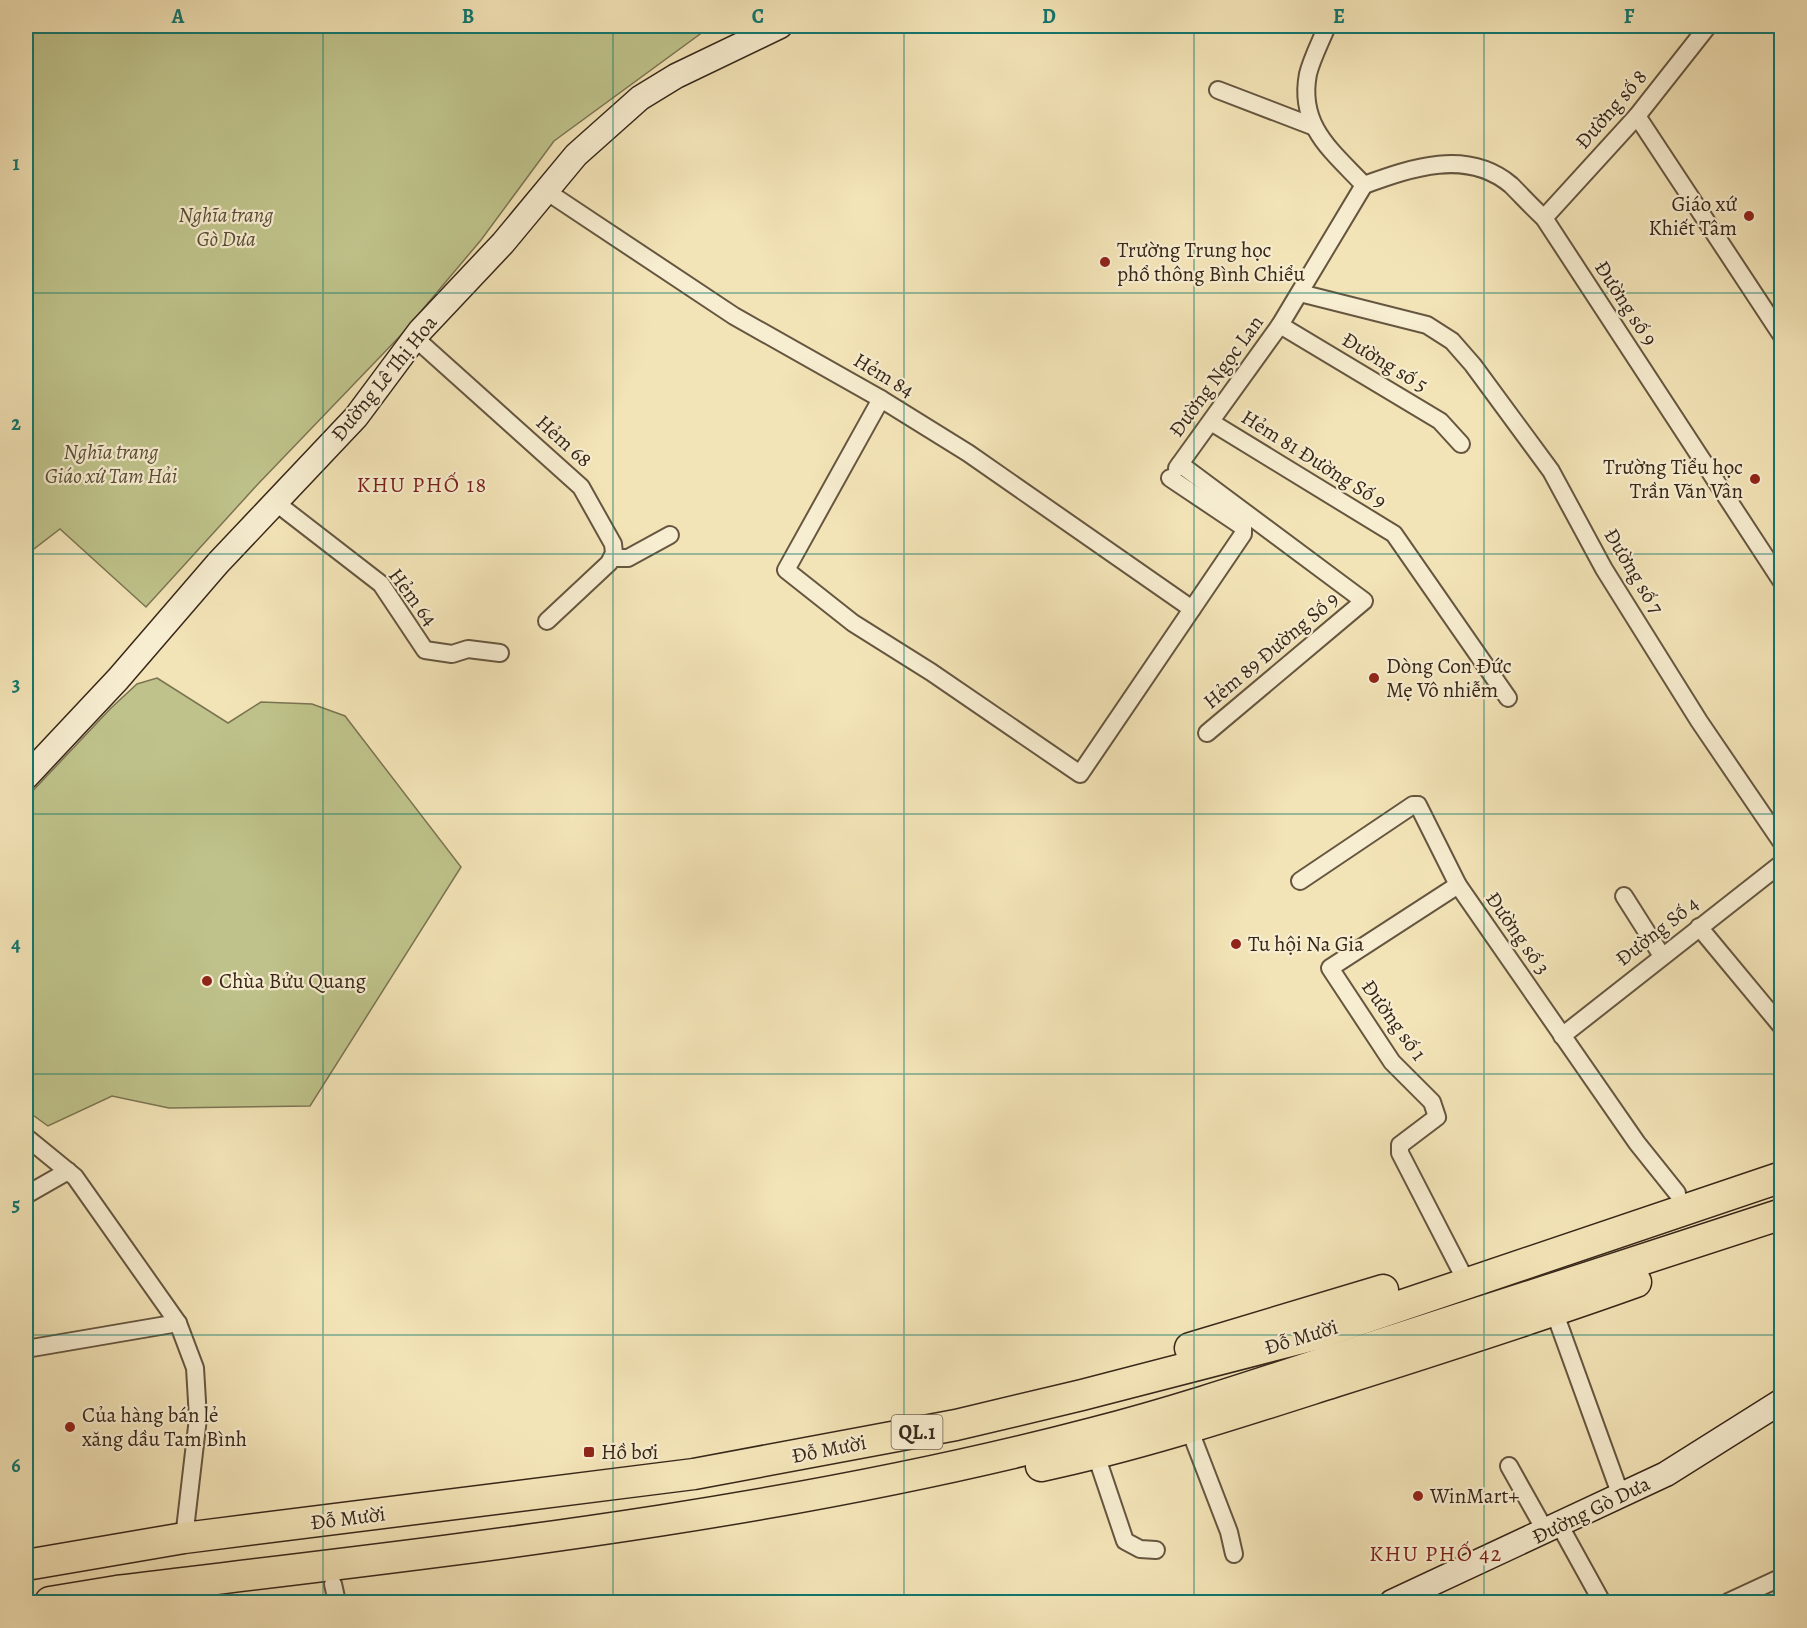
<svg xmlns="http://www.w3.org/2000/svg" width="1807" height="1628" font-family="Alegreya,serif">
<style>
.green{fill:#bfc38b;stroke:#7b7452;stroke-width:1.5}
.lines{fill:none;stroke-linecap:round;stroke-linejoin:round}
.street-casing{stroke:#665640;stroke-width:20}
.secondary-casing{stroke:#372619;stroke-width:27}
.highway-casing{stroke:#372619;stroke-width:33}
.street{stroke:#f7edd0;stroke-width:16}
.secondary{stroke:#f7edd0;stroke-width:24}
.highway{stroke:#f3e4b7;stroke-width:30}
.grid{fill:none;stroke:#0f766e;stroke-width:1.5;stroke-opacity:0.55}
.poi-dot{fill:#8f2418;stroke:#f7edd0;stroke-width:2}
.labels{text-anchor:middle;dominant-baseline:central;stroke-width:4.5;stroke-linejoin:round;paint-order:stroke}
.shield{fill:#f7edd0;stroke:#716250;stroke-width:1.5}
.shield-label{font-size:20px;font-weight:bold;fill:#372619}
.street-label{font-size:21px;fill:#372619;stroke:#f7edd0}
.poi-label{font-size:21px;fill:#372619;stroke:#f7edd0;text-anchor:start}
.park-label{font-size:21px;font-style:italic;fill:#594d36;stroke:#f7edd0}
.neighbourhood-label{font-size:22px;letter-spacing:1.5px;fill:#7a1f14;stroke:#f7edd0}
.neatline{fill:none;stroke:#0f766e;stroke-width:2}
.grid-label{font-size:20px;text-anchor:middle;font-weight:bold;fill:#0f766e}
</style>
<rect width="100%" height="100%" fill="#f3e4b7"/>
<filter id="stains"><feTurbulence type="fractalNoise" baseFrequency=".00333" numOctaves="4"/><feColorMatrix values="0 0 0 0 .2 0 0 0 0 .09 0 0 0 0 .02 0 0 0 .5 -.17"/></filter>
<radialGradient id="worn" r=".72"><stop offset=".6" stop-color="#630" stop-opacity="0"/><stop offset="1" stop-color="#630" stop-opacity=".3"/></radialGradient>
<!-- green -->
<g class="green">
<path d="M 26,26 L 711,26 L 554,141 L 481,240 L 401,335 L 258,484 L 146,607 L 60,529 L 26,555 Z"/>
<path d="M 157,678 L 228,723 L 261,702 L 312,704 L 345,716 L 461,867 L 310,1106 L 169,1108 L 112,1096 L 48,1126 L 26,1110 L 26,798 L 111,708 L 137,684 Z"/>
</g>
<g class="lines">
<defs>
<g id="street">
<path d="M 1327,26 C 1321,41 1312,58 1308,74 C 1298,126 1332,151 1364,185"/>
<path d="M 1218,90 L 1312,126"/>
<path d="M 1637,116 L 1782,336"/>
<path d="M 1364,185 C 1411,168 1467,148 1511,185 C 1522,196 1533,208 1544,218 L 1782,582"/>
<path d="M 546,191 L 734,316 L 881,399 L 968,453 L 1192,609"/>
<path d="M 1544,218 L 1637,116 L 1708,26"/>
<path d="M 1300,293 L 1427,325 L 1452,341 L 1473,365 L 1551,471 L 1604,569 L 1699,721 L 1782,843"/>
<path d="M 1280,325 L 1440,421 L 1461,444"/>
<path d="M 415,338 L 581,487 L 613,544 L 614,553 L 609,563 L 547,621"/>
<path d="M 881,399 L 786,570 L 853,623 L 931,672 L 1080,774 L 1243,534 L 1243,527 L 1170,478"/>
<path d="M 1211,422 L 1394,534 L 1508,698"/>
<path d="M 1180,464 L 1364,601 L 1207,733"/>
<path d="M 1177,468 L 1280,325 L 1364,185"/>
<path d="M 275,502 L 381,584 L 425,650 L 452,654 L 468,649 L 500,653"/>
<path d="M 613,558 L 628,558 L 670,535"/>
<path d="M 1300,881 L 1413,805 L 1418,805 L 1458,885 L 1637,1143 L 1677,1193"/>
<path d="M 1458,885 L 1330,968 L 1392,1062 L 1432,1102 L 1437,1117 L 1400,1145 L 1400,1153 L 1466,1281"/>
<path d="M 1624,896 L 1662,956"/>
<path d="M 1699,927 L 1782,1027"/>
<path d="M 1562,1036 L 1782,863"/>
<path d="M 26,1137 L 75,1177 L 178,1323 L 195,1368 L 198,1418 L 184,1538"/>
<path d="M 26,1195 L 68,1171"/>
<path d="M 1554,1311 L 1621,1496"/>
<path d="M 26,1349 L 178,1323"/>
<path d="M 1189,1428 L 1229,1532 L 1234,1554"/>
<path d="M 1096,1455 L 1125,1541 L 1140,1549 L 1156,1550"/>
<path d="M 1509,1466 L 1546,1532"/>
<path d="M 1560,1526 L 1602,1602"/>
<path d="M 333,1584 L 337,1602"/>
<path d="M 1728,1602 L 1782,1577"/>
</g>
<g id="secondary">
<path d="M 26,777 L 118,679 L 218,563 L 356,417 L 420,331 L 503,243 L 576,155 L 640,98 L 676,76 L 780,26"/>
<path d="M 1392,1602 L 1666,1474 L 1782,1401"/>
</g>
<g id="highway">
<path d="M 1190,1348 L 1383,1290"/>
<path d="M 1041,1466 C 1140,1445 1237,1413 1334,1382 C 1435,1350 1536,1318 1636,1282"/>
<path d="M 26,1565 L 184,1538 L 694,1474 L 956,1425 L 1082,1395 L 1314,1335 L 1782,1177"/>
<path d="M 50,1602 L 117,1591 C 444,1551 773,1517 1093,1433 C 1187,1409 1279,1377 1372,1347 C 1509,1303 1645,1259 1782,1214"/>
</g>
</defs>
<!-- street casing -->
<use href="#street" class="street-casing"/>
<!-- secondary casing -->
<use href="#secondary" class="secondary-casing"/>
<!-- highway casing -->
<use href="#highway" class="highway-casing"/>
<!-- street -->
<use href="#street" class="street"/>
<!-- secondary -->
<use href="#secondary" class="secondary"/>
<!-- highway -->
<use href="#highway" class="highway"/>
</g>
<!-- grid -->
<path class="grid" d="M 323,26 L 323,1602M 613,26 L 613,1602M 904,26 L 904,1602M 1194,26 L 1194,1602M 1484,26 L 1484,1602M 26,293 L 1782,293M 26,554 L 1782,554M 26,814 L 1782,814M 26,1074 L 1782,1074M 26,1335 L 1782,1335"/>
<!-- markers -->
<g class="poi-dot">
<circle cx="1749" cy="216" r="6"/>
<circle cx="1105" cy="262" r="6"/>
<circle cx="1755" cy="479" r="6"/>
<circle cx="1374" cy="678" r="6"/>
<circle cx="1236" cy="944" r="6"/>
<circle cx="207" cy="981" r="6"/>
<circle cx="70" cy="1427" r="6"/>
<rect x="583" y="1446" width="12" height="12" rx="3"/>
<circle cx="1418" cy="1496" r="6"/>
</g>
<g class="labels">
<!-- shield labels -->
<rect class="shield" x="891.5" y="1415" width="51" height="34" rx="4.5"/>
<g class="shield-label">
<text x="917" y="1432">QL.1</text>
</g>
<!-- street labels -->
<g class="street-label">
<text transform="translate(1611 109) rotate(-49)">Đường số 8</text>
<text transform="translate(1626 303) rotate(57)">Đường số 9</text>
<text transform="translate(1385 362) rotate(31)">Đường số 5</text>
<text transform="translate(884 375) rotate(31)">Hẻm 84</text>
<text transform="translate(1216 376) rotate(-54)">Đường Ngọc Lan</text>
<text transform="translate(384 378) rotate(-51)">Đường Lê Thị Hoa</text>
<text transform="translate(564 441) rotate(42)">Hẻm 68</text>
<text transform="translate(1314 459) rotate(32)">Hẻm 81 Đường Số 9</text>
<text transform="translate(1634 571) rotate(59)">Đường số 7</text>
<text transform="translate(413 597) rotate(53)">Hẻm 64</text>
<text transform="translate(1271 650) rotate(-40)">Hẻm 89 Đường Số 9</text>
<text transform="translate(1657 931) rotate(-38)">Đường Số 4</text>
<text transform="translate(1518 933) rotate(55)">Đường số 3</text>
<text transform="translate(1394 1020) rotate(54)">Đường số 1</text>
<text transform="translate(1301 1337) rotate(-17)">Đỗ Mười</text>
<text transform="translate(829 1449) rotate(-11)">Đỗ Mười</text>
<text transform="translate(1591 1510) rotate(-26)">Đường Gò Dưa</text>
<text transform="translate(348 1518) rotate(-7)">Đỗ Mười</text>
</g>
<!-- poi labels -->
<g class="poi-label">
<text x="1737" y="204" text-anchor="end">Giáo xứ<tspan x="1737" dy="24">Khiết Tâm</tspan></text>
<text x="1117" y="250">Trường Trung học<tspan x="1117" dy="24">phổ thông Bình Chiểu</tspan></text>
<text x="1743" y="467" text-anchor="end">Trường Tiểu học<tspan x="1743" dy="24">Trần Văn Vân</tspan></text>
<text x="1386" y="666">Dòng Con Đức<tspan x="1386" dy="24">Mẹ Vô nhiễm</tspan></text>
<text x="1248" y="944">Tu hội Na Gia</text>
<text x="219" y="981">Chùa Bửu Quang</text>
<text x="82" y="1415">Của hàng bán lẻ<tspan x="82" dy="24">xăng dầu Tam Bình</tspan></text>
<text x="601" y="1452">Hồ bơi</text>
<text x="1430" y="1496">WinMart+</text>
</g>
<!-- park labels -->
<g class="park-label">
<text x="226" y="215">Nghĩa trang<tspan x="226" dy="24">Gò Dưa</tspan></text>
<text x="111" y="452">Nghĩa trang<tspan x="111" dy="24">Giáo xứ Tam Hải</tspan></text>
</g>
<!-- neighbourhood labels -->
<g class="neighbourhood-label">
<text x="422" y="485">KHU PHỐ 18</text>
<text x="1436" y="1554">KHU PHỐ 42</text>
</g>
</g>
<!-- margin -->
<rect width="1807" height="1628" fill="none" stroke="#f3e4b7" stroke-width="66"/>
<rect x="33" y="33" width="1741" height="1562" class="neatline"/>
<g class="grid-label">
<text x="178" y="23">A</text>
<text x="468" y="23">B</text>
<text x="758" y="23">C</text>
<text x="1049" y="23">D</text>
<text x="1339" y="23">E</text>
<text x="1629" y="23">F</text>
<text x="16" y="170">1</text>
<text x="16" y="430">2</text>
<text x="16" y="691">3</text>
<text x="16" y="951">4</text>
<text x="16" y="1211">5</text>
<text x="16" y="1472">6</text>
</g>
<rect width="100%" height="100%" filter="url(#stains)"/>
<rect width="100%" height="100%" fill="url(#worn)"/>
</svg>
